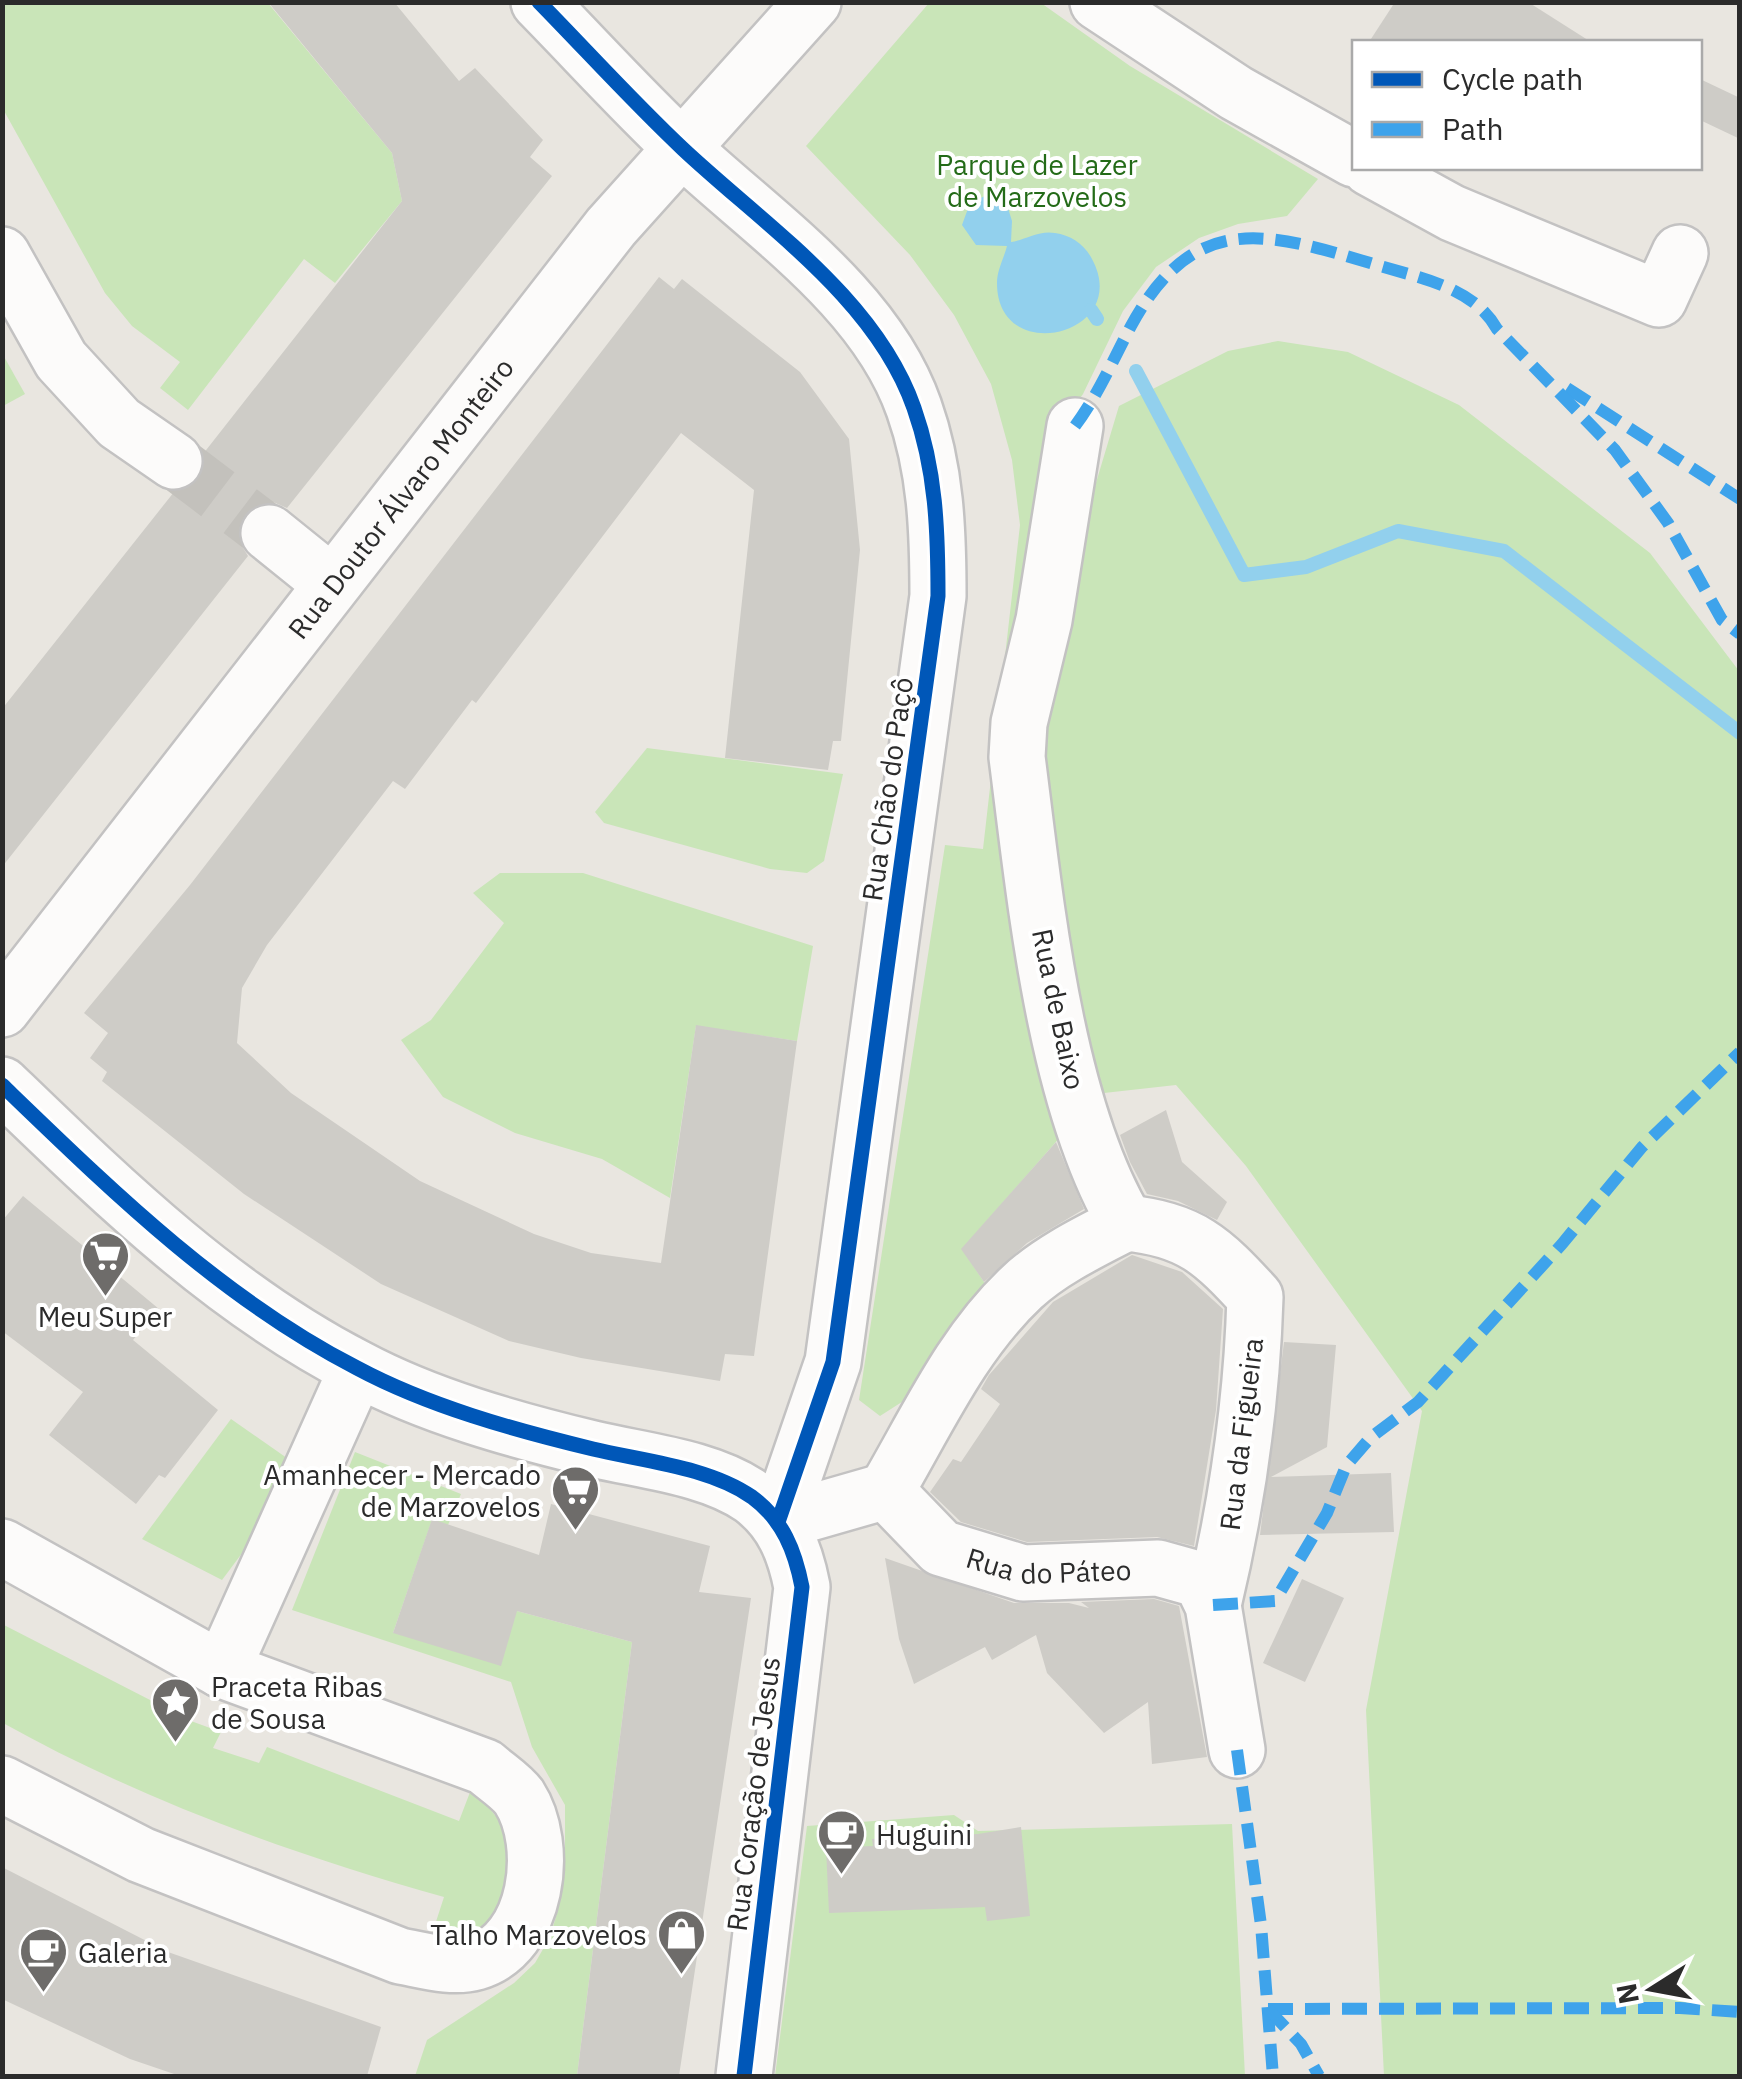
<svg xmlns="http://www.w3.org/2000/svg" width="1742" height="2079" font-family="'IBM Plex Sans',sans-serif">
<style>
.green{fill:#c9e5b8}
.water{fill:#92d0ed}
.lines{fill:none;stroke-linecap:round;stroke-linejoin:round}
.stream{stroke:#92d0ed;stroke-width:14}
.building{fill:#ceccc7}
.minor-tunnel{stroke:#c3c1bc;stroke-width:55;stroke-dasharray:55 28;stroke-linecap:butt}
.minor-casing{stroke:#c3c2c2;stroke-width:60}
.minor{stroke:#fcfbfa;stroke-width:55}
.quiet{stroke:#3ea3eb;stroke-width:12;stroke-dasharray:25 12;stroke-linecap:butt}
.cycleway-casing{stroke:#fff;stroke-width:21}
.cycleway{stroke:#0057b8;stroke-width:15}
.labels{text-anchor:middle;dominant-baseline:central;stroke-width:8;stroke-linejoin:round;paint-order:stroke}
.park-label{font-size:28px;fill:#246b18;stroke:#fff}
.street-label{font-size:28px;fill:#2b2b2b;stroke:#fff}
.poi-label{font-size:28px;fill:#2b2b2b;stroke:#fff;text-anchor:start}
</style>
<rect width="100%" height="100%" fill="#e9e6e0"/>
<!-- green -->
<g class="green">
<path d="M 2,3 L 268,3 L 392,153 L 402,201 L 335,283 L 304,259 L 188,410 L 160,388 L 180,362 L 132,326 L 105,293 L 3,109 Z"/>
<path d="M 929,3 L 1041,3 L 1130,66 L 1318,179 L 1287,216 L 1238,224 L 1199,238 L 1156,267 L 1123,311 L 1083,394 L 1062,423 L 1033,595 L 1062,1135 L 962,1249 L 990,1291 L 905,1400 L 880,1416 L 859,1400 L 945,845 L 983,849 L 1020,525 L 1012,460 L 991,384 L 954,315 L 910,255 L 806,146 Z"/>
<path d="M 1278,341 L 1348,352 L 1459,405 L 1650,553 L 1739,671 L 1739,2076 L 1384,2076 L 1366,1710 L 1422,1411 L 1246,1166 L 1176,1085 L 1086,1095 L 1061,993 L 1039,673 L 1119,406 L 1228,351 Z"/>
<path d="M 2,353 L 25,394 L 3,406 L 2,406 Z"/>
<path d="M 647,748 L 843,774 L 824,861 L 807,873 L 770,869 L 604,823 L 595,812 Z"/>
<path d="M 500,873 L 583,873 L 813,946 L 797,1041 L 696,1026 L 670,1198 L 602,1159 L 515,1133 L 443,1097 L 401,1040 L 431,1020 L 504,923 L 473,893 Z"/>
<path d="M 231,1419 L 304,1470 L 222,1580 L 142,1539 Z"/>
<path d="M 355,1452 L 461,1494 L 448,1525 L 432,1520 L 393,1633 L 517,1611 L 632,1642 L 577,2076 L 415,2076 L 427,2040 L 514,1983 L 535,1963 L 550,1937 L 557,1913 L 565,1872 L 565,1805 L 532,1747 L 511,1682 L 292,1610 Z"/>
<path d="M 2,1624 L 191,1721 L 221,1732 L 213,1748 L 259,1763 L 267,1747 L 459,1821 L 472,1787 L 499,1820 L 512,1848 L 503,1907 L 482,1930 L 454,1943 L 432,1934 L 444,1897 C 292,1854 141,1800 3,1723 Z"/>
<path d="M 954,1815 L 978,1831 L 1232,1824 L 1245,2076 L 775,2076 L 807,1826 Z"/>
</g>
<!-- water -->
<path class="water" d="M 985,196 L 1007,205 L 1012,221 L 1011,242 C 1025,240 1039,230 1055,233 C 1071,235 1085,245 1092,259 C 1133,335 997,368 997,283 C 997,270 1004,258 1007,246 L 976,245 L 962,225 L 970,203 Z"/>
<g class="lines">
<!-- stream -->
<g class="stream">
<path d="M 1091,310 L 1097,319"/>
<path d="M 1136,371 L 1244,575 L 1306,567 L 1398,531 L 1504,551 L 1740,733"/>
</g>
</g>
<!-- building -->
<g class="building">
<path d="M 268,2 L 394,2 L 459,81 L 475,68 L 543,140 L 530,157 L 552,176 L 287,508 L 273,502 L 259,504 L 245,513 L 238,529 L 240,543 L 248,556 L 2,867 L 2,709 L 174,492 L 188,489 L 199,480 L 203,454 L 402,201 L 392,153 Z"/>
<path d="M 1395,2 L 1528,2 L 1591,42 L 1369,42 Z"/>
<path d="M 1700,79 L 1740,98 L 1740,139 L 1700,120 Z"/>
<path d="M 659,277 L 674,289 L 682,279 L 800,372 L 849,439 L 860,550 L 841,741 L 833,741 L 828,770 L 725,758 L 754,490 L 681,433 L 476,703 L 472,700 L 405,789 L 393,781 L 267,945 L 242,988 L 237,1043 L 291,1093 L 420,1181 L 534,1234 L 591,1253 L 661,1263 L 696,1025 L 797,1041 L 754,1356 L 725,1354 L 720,1381 L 581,1358 L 509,1341 L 381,1284 L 244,1194 L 102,1081 L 107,1072 L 90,1058 L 108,1033 L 84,1013 L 190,885 Z"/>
<path d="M 1166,1110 L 1182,1162 L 1227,1202 L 1217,1220 L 1178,1201 L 1147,1194 L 1130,1162 L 1120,1135 Z"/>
<path d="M 1056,1142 L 1084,1209 L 1027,1243 L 984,1282 L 961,1249 Z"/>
<path d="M 23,1196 L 159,1309 L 133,1340 L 218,1410 L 165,1478 L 159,1475 L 136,1504 L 49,1435 L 83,1392 L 2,1331 L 2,1221 Z"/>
<path d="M 1132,1255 L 1182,1272 L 1223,1309 L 1216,1410 L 1194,1546 L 1157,1537 L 1027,1542 L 961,1522 L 930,1492 L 953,1459 L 961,1462 L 1000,1404 L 981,1389 L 989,1375 L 1053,1302 Z"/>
<path d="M 1284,1342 L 1336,1345 L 1327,1447 L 1271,1477 L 1391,1473 L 1394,1532 L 1260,1535 Z"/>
<path d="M 551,1504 L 710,1546 L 699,1592 L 751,1598 L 679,2076 L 577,2076 L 632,1642 L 517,1611 L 501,1666 L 393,1633 L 432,1519 L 539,1555 Z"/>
<path d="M 885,1558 L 1014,1603 L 1069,1603 L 1089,1608 L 1081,1602 L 1154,1599 L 1179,1606 L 1207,1757 L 1152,1764 L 1148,1702 L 1104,1733 L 1047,1673 L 1036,1635 L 992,1660 L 985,1647 L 914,1684 L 899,1639 Z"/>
<path d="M 1302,1579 L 1344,1598 L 1305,1682 L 1263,1663 Z"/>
<path d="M 1021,1827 L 1030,1916 L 987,1921 L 985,1907 L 829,1913 L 826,1848 L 873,1846 L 872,1839 L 978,1834 Z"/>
<path d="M 2,1867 L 168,1952 L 381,2027 L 367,2076 L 180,2076 L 130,2059 L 2,1999 Z"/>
</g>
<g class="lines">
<!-- minor-tunnel -->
<path class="minor-tunnel" d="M 174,461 L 269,533"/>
<defs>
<g id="minor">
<path d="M 539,2 C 587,51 633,102 683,149 C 764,225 876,299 914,408 C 936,470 938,531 938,596 L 833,1362 L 778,1522"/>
<path d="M 1098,2 L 1236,93 L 1354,159"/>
<path d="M 1370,168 L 1452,213 L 1659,299 L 1680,253"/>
<path d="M 2,255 L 61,360 L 119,423 L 174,461"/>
<path d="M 269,533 L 331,583"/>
<path id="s1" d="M 2,1009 L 611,227 L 813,2"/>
<path d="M 2,1085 C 111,1190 221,1298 357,1368 C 428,1406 514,1430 593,1449 C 643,1461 709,1467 752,1497 C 783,1520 795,1551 802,1587 L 744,2076"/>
<path d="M 1126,1223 C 1190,1229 1213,1251 1255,1297 C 1252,1401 1237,1504 1213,1605"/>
<path d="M 886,1491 C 927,1421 962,1343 1022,1287 C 1051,1260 1091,1241 1126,1223 C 1054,1102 1035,897 1017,757 L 1019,723 L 1044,620 L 1075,426"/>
<path id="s2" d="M 886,1491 L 941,1548 L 1023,1573 L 1158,1568 L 1201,1580 L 1213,1605 L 1237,1750"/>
<path d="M 778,1522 L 886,1491"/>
<path d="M 2,1547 L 222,1670 L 485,1767 C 495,1776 511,1786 519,1797 C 550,1845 538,1944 476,1962 C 452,1969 423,1960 400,1956 L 141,1855 L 2,1784"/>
<path d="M 222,1670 L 357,1369"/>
</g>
</defs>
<!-- minor casing -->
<use href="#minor" class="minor-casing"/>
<!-- minor -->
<use href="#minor" class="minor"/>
<!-- quiet -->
<g class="quiet">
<path d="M 1567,388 L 1740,499"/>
<path d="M 1075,426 C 1098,395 1113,360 1131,326 C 1196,206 1272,234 1380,266 C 1424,279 1474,288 1497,329 L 1615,450 L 1668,523 L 1722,620 L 1740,634"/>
<path d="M 1213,1605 L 1275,1601 L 1327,1513 L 1346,1466 L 1370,1438 L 1418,1402 L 1562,1244 L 1642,1147 L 1740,1052"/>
<path d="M 1237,1750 L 1261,1925 L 1273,2076"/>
<path d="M 1268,2009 L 1680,2008 L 1740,2012"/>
<path d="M 1268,2009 L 1301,2044 L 1319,2076"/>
</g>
<defs>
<g id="cycleway">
<path d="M 539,2 C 587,51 633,102 683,149 C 764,225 876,299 914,408 C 936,470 938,531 938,596 L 833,1362 L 778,1522"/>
<path d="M 2,1085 C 111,1190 221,1298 357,1368 C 428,1406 514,1430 593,1449 C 643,1461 709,1467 752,1497 C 783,1520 795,1551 802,1587 L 744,2076"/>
</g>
</defs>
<!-- cycleway casing -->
<use href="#cycleway" class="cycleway-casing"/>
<!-- cycleway -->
<use href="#cycleway" class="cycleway"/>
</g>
<!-- icons -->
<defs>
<symbol id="supermarket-pin" viewBox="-11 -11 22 30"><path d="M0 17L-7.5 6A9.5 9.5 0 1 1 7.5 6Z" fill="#6e6c6a" stroke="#fff"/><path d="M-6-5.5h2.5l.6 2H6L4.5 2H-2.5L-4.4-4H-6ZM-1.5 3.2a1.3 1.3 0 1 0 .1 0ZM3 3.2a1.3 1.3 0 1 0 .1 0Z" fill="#fff"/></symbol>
<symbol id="sight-pin" viewBox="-11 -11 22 30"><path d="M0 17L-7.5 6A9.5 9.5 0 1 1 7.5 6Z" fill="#6e6c6a" stroke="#fff"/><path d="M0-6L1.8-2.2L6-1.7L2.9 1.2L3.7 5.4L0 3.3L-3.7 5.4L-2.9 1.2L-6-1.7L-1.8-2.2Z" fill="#fff"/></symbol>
<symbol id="cafe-pin" viewBox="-11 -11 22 30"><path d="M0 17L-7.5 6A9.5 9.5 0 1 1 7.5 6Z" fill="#6e6c6a" stroke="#fff"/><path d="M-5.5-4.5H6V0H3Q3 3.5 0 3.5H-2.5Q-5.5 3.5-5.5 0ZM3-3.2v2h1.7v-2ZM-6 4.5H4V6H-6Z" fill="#fff"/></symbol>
<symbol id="shop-pin" viewBox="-11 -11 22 30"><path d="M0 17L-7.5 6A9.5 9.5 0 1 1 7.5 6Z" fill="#6e6c6a" stroke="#fff"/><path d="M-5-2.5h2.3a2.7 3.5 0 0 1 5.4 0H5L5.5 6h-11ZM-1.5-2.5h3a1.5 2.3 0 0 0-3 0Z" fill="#fff"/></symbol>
</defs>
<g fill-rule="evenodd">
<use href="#supermarket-pin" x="78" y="1228" width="55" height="75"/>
<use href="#supermarket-pin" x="548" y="1462" width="55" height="75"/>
<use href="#sight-pin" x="148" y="1674" width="55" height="75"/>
<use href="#cafe-pin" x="814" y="1806" width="55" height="75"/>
<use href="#shop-pin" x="654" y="1906" width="55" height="75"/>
<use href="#cafe-pin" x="16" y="1924" width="55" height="75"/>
</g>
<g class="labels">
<!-- park labels -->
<g class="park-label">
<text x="1037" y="164">Parque de Lazer<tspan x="1037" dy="32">de Marzovelos</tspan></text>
</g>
<!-- street labels -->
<g class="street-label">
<text stroke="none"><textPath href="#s1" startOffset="648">Rua Doutor Álvaro Monteiro</textPath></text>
<text transform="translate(887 789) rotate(-82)">Rua Chão do Paçô</text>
<text transform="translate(1059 1009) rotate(78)">Rua de Baixo</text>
<text transform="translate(1241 1434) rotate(-83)">Rua da Figueira</text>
<text stroke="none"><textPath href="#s2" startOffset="190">Rua do Páteo</textPath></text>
<text transform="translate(753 1794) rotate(-83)">Rua Coração de Jesus</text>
</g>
<!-- poi labels -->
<g class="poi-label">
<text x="105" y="1316" text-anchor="middle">Meu Super</text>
<text x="541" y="1474" text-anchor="end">Amanhecer - Mercado<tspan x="541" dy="32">de Marzovelos</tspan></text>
<text x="211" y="1686">Praceta Ribas<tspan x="211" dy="32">de Sousa</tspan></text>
<text x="876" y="1834">Huguini</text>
<text x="647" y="1934" text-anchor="end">Talho Marzovelos</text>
<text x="78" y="1952">Galeria</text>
</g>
</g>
<!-- border -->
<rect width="1742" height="2079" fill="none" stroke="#2b2b2b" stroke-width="10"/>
<!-- legend -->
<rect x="1352" y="40" width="350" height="130" fill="#ffffff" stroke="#aaaaaa" stroke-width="2.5"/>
<rect x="1372" y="72" width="50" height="15" fill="#0057b8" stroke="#aaaaaa" stroke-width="2.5"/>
<text x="1442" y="90" font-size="30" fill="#2b2b2b">Cycle path</text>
<rect x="1372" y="122" width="50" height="15" fill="#3ea3eb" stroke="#aaaaaa" stroke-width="2.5"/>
<text x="1442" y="140" font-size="30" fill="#2b2b2b">Path</text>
<!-- north arrow -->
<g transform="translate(1652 1989) rotate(259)" stroke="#ffffff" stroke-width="8" paint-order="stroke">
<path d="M0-8L18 38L0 25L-18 38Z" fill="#2b2b2b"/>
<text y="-15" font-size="28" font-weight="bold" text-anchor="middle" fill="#2b2b2b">N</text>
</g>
</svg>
